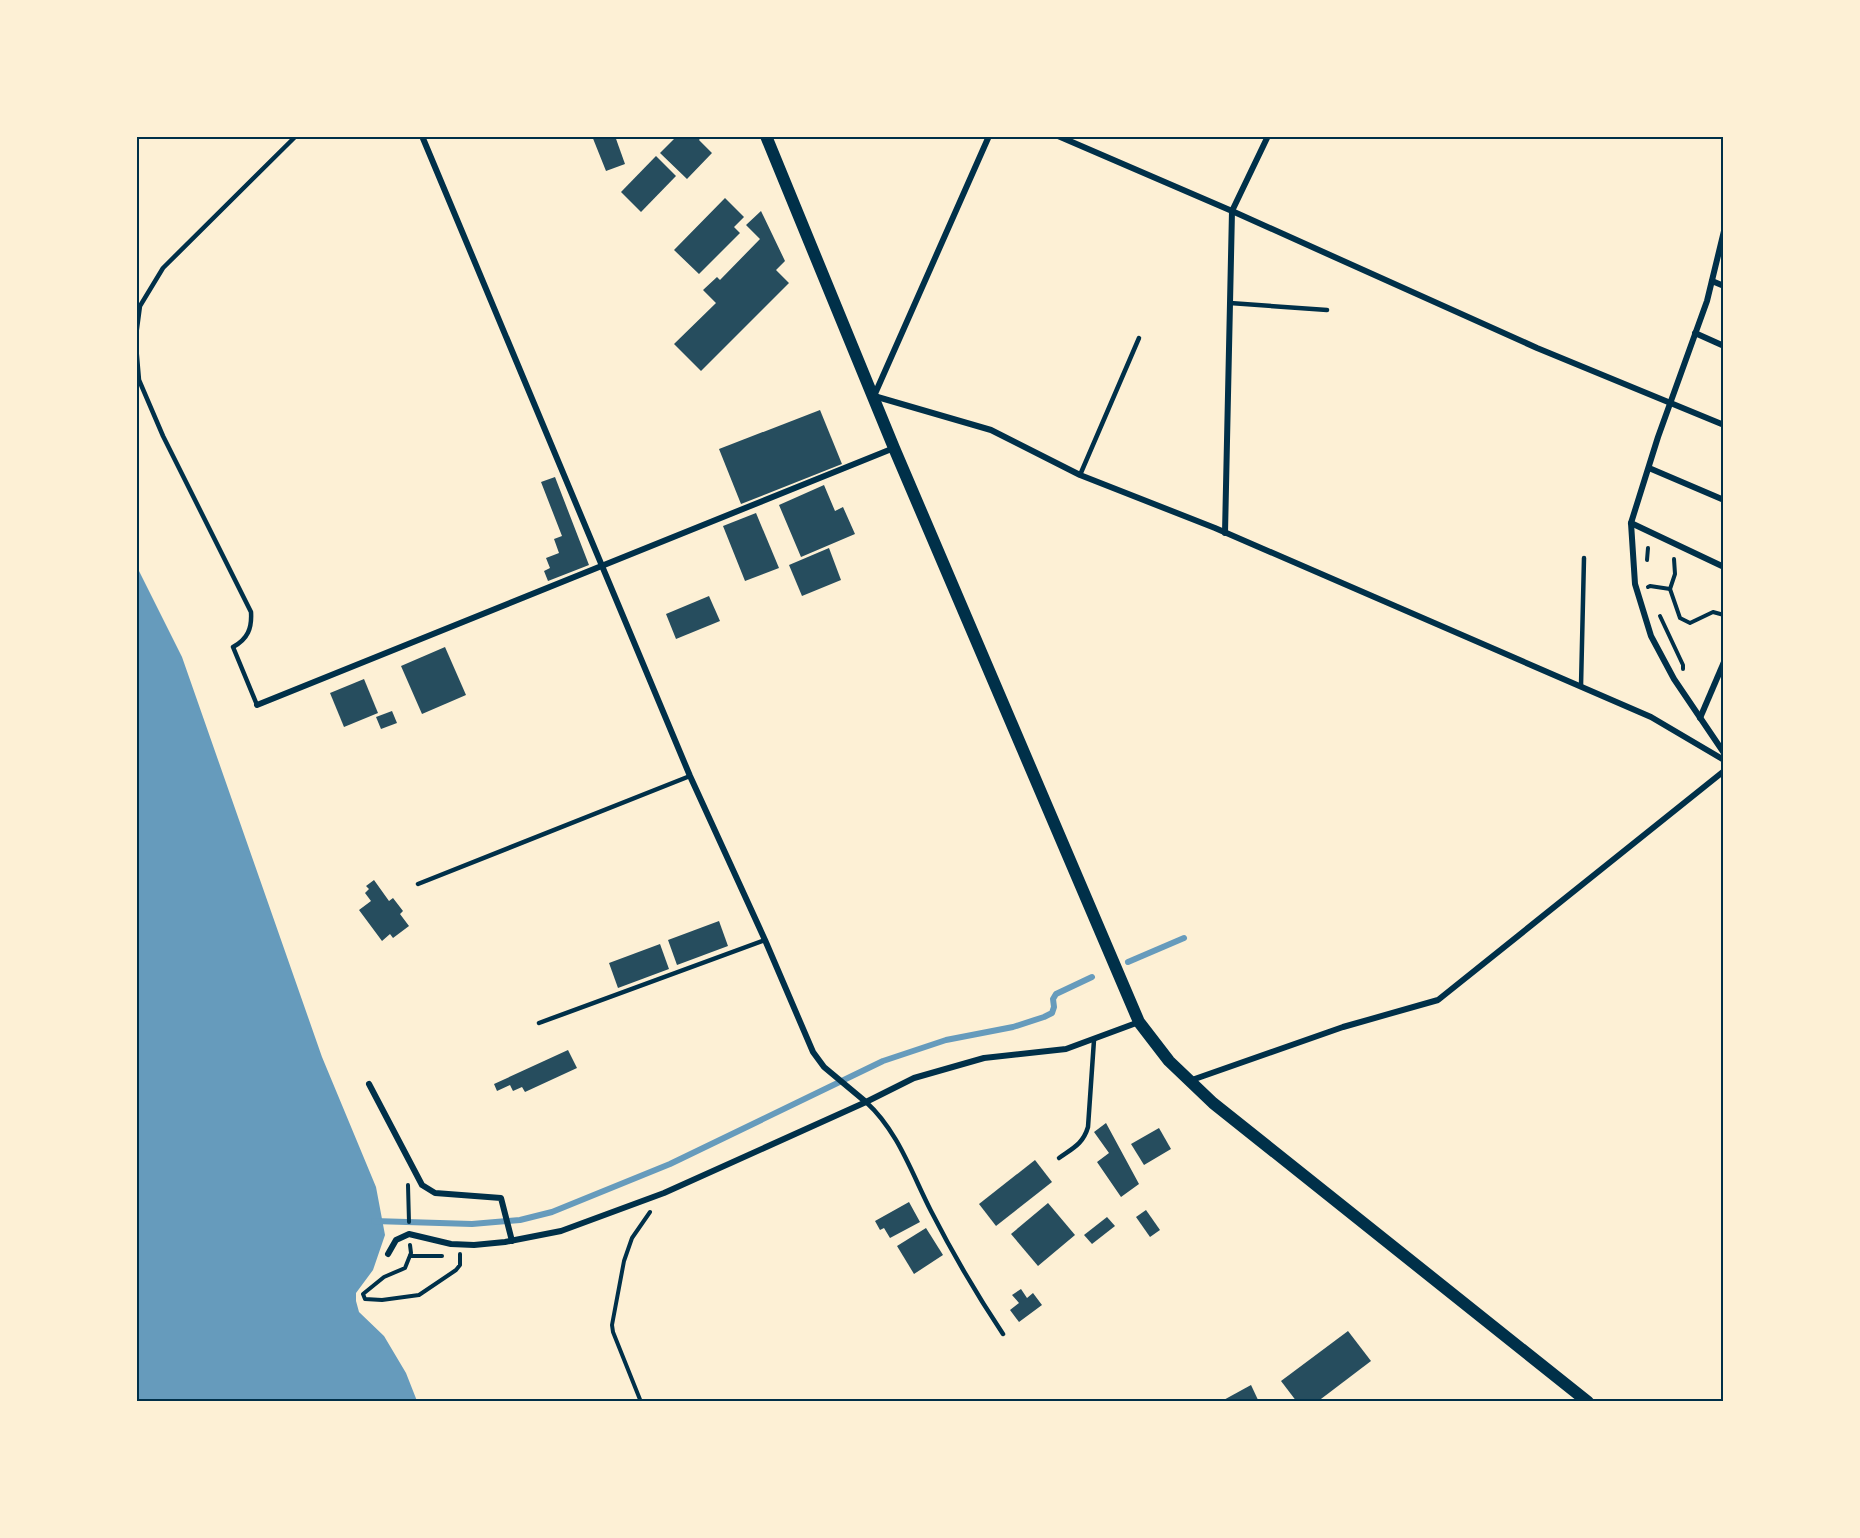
<svg xmlns="http://www.w3.org/2000/svg" width="1860" height="1538" font-family="'Golos Text',sans-serif">
<style>
.water{fill:#669bbc}
.lines{fill:none;stroke-linecap:round;stroke-linejoin:round}
.stream{stroke:#669bbc;stroke-width:6}
.building{fill:#264d5e}
.path{stroke:#003049;stroke-width:4}
.service{stroke:#003049;stroke-width:4.5}
.minor{stroke:#003049;stroke-width:6}
.secondary{stroke:#003049;stroke-width:12}
.neatline{fill:none;stroke:#003049;stroke-width:2}
</style>
<rect width="100%" height="100%" fill="#fdf0d5"/>
<!-- water -->
<path class="water" d="M 137,567 L 182,657 L 322,1057 L 376,1187 L 385,1235 L 373,1270 L 356,1293 L 356,1301 L 359,1312 L 384,1336 L 406,1373 L 417,1401 L 137,1401 Z"/>
<g class="lines">
<!-- stream -->
<g class="stream">
<path d="M 1128,962 L 1184,938"/>
<path d="M 374,1221 L 472,1224 L 520,1220 L 552,1212 L 670,1164 L 883,1061 L 946,1040 L 1013,1027 L 1044,1017 L 1052,1013 L 1054,1007 L 1053,999 L 1056,994 L 1092,977"/>
</g>
</g>
<!-- building -->
<g class="building">
<path d="M 592,136 L 615,136 L 625,164 L 606,171 Z"/>
<path d="M 677,136 L 702,136 L 699,140 L 712,153 L 687,179 L 660,153 Z"/>
<path d="M 656,156 L 676,176 L 641,212 L 621,192 Z"/>
<path d="M 725,198 L 744,217 L 734,227 L 740,233 L 699,274 L 674,250 Z"/>
<path d="M 761,211 L 785,261 L 776,270 L 789,283 L 701,371 L 674,344 L 716,303 L 703,290 L 717,277 L 720,280 L 760,239 L 746,225 Z"/>
<path d="M 820,410 L 842,464 L 741,504 L 719,449 Z"/>
<path d="M 555,477 L 589,565 L 548,581 L 544,571 L 550,568 L 546,558 L 559,553 L 554,539 L 562,536 L 541,482 Z"/>
<path d="M 824,485 L 835,511 L 843,507 L 855,534 L 801,557 L 779,505 Z"/>
<path d="M 756,513 L 779,568 L 745,581 L 723,526 Z"/>
<path d="M 829,548 L 841,580 L 802,596 L 789,565 Z"/>
<path d="M 709,596 L 720,621 L 676,639 L 666,614 Z"/>
<path d="M 445,647 L 466,695 L 422,714 L 401,666 Z"/>
<path d="M 364,679 L 378,713 L 344,727 L 330,693 Z"/>
<path d="M 392,711 L 397,723 L 381,729 L 376,717 Z"/>
<path d="M 374,880 L 389,901 L 393,898 L 403,911 L 400,914 L 409,926 L 393,938 L 390,934 L 382,941 L 359,910 L 371,901 L 365,893 L 369,889 L 366,886 Z"/>
<path d="M 719,921 L 728,946 L 677,965 L 668,940 Z"/>
<path d="M 660,944 L 669,969 L 618,988 L 609,963 Z"/>
<path d="M 568,1050 L 577,1068 L 525,1092 L 522,1087 L 513,1091 L 510,1085 L 497,1091 L 494,1084 Z"/>
<path d="M 1106,1123 L 1139,1184 L 1121,1197 L 1097,1162 L 1109,1153 L 1094,1132 Z"/>
<path d="M 1159,1128 L 1171,1149 L 1144,1165 L 1131,1144 Z"/>
<path d="M 1035,1160 L 1052,1182 L 996,1226 L 979,1204 Z"/>
<path d="M 909,1202 L 920,1222 L 890,1238 L 884,1228 L 880,1230 L 875,1221 Z"/>
<path d="M 1048,1203 L 1075,1235 L 1038,1266 L 1011,1234 Z"/>
<path d="M 1146,1210 L 1160,1230 L 1150,1237 L 1136,1217 Z"/>
<path d="M 1107,1217 L 1115,1226 L 1092,1244 L 1084,1235 Z"/>
<path d="M 926,1228 L 943,1255 L 914,1274 L 897,1246 Z"/>
<path d="M 1021,1289 L 1027,1298 L 1033,1293 L 1042,1305 L 1019,1322 L 1010,1310 L 1019,1303 L 1012,1295 Z"/>
<path d="M 1348,1331 L 1371,1361 L 1317,1402 L 1297,1402 L 1281,1381 Z"/>
<path d="M 1251,1385 L 1259,1402 L 1220,1402 Z"/>
</g>
<g class="lines">
<!-- path -->
<g class="path">
<path d="M 1674,559 L 1675,574 L 1670,589 L 1680,618 L 1690,623 L 1713,612 L 1724,615"/>
<path d="M 1647,560 L 1648,548"/>
<path d="M 1648,587 L 1650,586 L 1670,589"/>
<path d="M 1660,616 L 1683,665 L 1683,669"/>
<path d="M 408,1185 L 409,1222"/>
<path d="M 410,1245 L 411,1253 L 405,1268 L 384,1277 L 363,1294 L 365,1299 L 382,1300 L 419,1295 L 456,1270 L 460,1265 L 460,1254"/>
<path d="M 410,1256 L 442,1256"/>
<path d="M 641,1402 L 613,1332 L 612,1325 L 624,1261 L 632,1238 L 650,1212"/>
</g>
<!-- service -->
<g class="service">
<path d="M 1230,303 L 1327,310"/>
<path d="M 136,336 L 140,306 L 163,268 L 296,136"/>
<path d="M 136,345 L 139,380 L 163,436 L 251,612 C 252,628 248,639 233,647 L 257,705"/>
<path d="M 1080,475 L 1139,338"/>
<path d="M 1581,686 L 1584,558"/>
<path d="M 418,884 L 690,776"/>
<path d="M 539,1023 L 765,940"/>
<path d="M 866,1102 C 898,1131 912,1174 931,1211 C 953,1254 977,1295 1003,1334"/>
<path d="M 1059,1158 C 1073,1148 1083,1144 1088,1127 L 1094,1040"/>
</g>
<!-- minor -->
<g class="minor">
<path d="M 422,136 L 690,776 L 765,940 L 813,1052 L 824,1067 L 866,1102"/>
<path d="M 989,136 L 874,396 L 991,430 L 1080,475 L 1215,528 L 1651,717 L 1724,760"/>
<path d="M 1058,136 L 1232,211 L 1537,348 L 1724,425"/>
<path d="M 1724,231 L 1707,301 L 1658,437 L 1631,523 L 1635,584 L 1651,636 L 1674,679 L 1724,753"/>
<path d="M 1712,281 L 1724,286"/>
<path d="M 1695,333 L 1724,346"/>
<path d="M 1649,468 L 1724,500"/>
<path d="M 1631,523 L 1724,567"/>
<path d="M 1225,533 L 1232,211 L 1268,136"/>
<path d="M 257,705 L 894,448"/>
<path d="M 1700,718 L 1724,662"/>
<path d="M 1189,1081 L 1343,1027 L 1438,1000 L 1724,771"/>
<path d="M 369,1084 L 422,1185 L 435,1193 L 501,1198 L 512,1241"/>
<path d="M 388,1254 L 396,1240 L 409,1234 L 451,1244 L 474,1245 L 505,1242 L 561,1231 L 664,1193 L 866,1102 L 914,1078 L 984,1058 L 1066,1049 L 1139,1022"/>
</g>
<!-- secondary -->
<path class="secondary" d="M 766,136 L 894,448 L 1139,1022 L 1169,1061 L 1213,1103 L 1588,1402"/>
</g>
<!-- border -->
<rect width="1860" height="1538" fill="none" stroke="#fdf0d5" stroke-width="276"/>
<rect x="138" y="138" width="1584" height="1262" class="neatline"/>
</svg>
